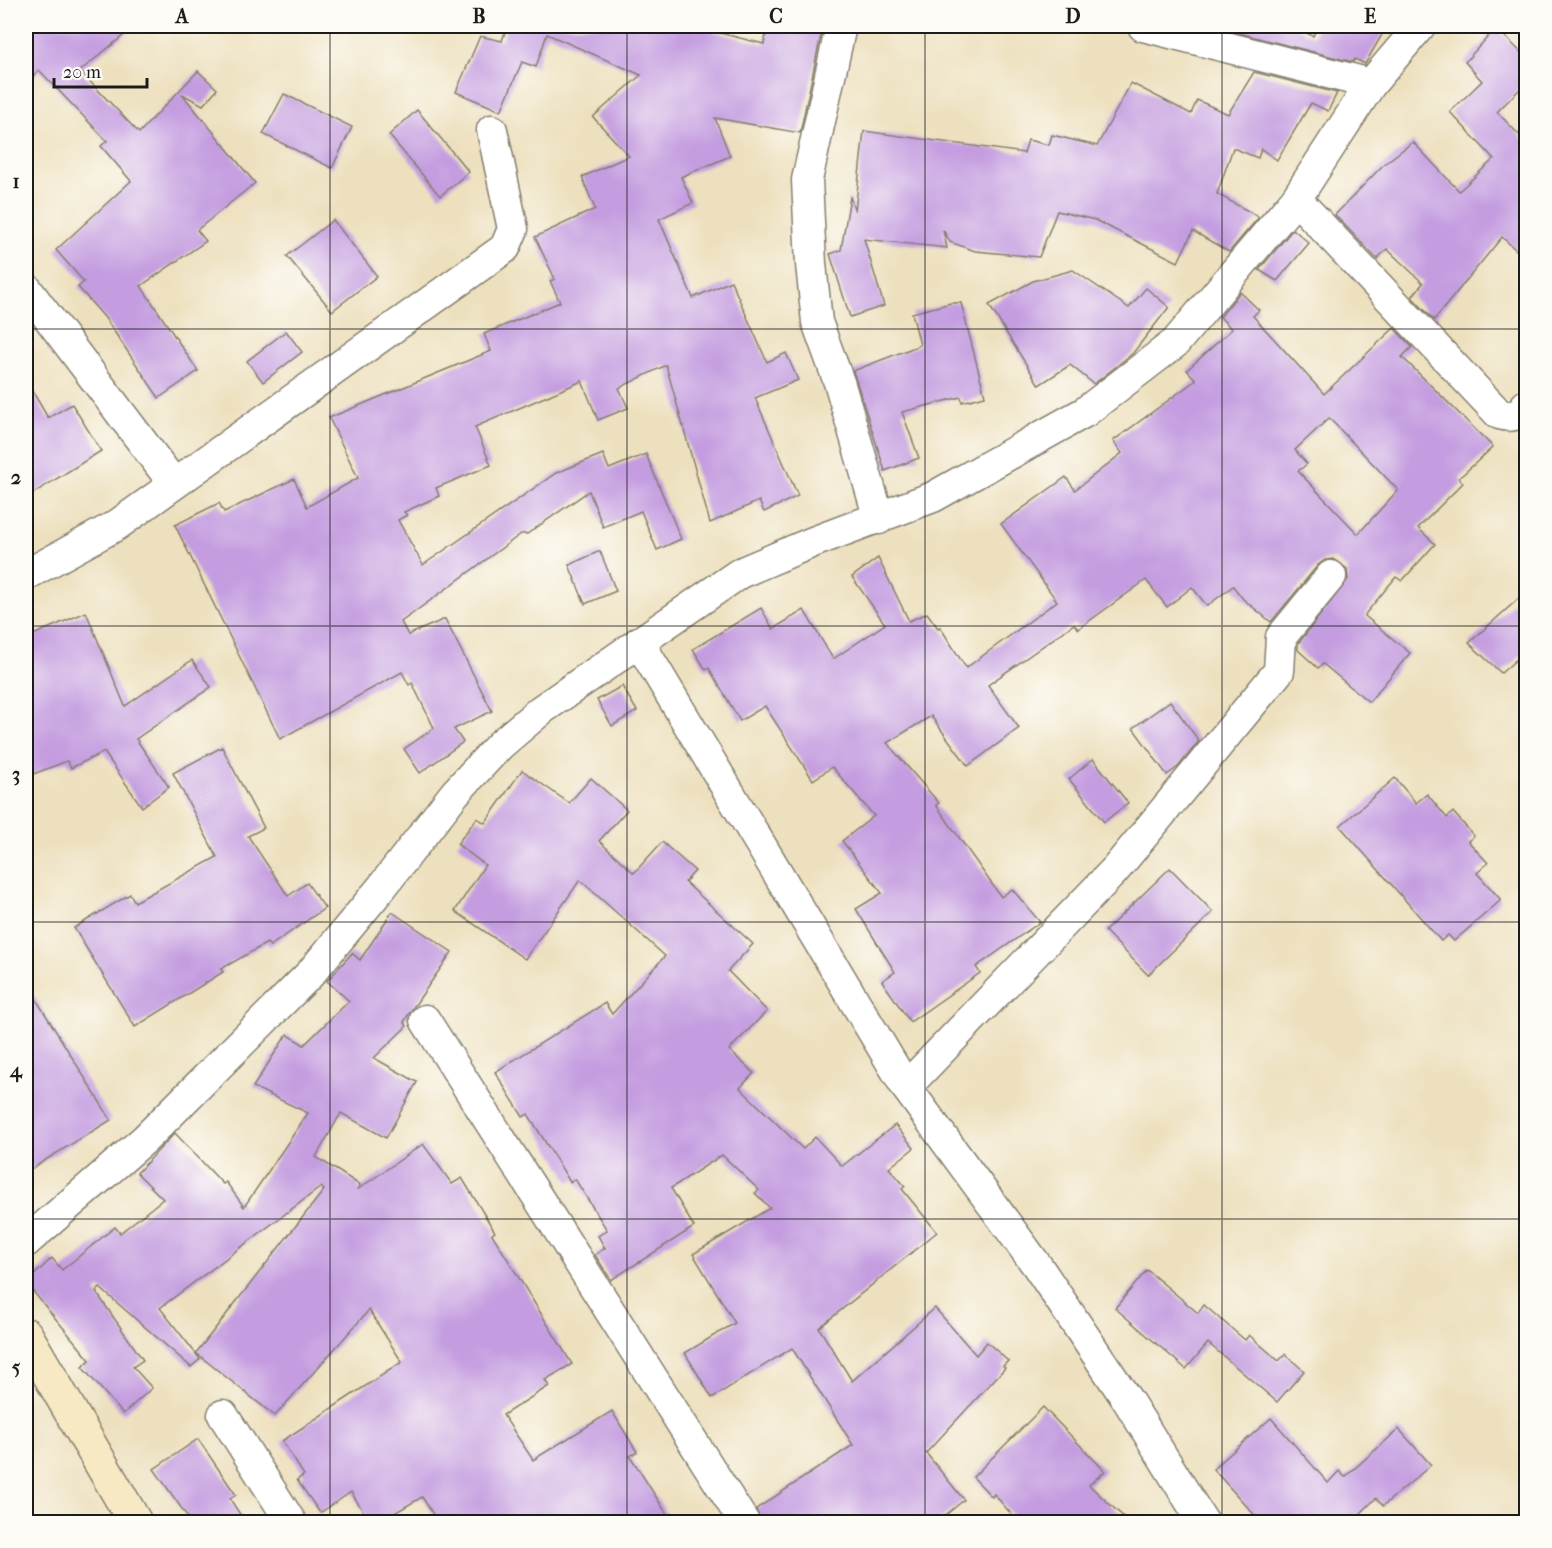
<svg xmlns="http://www.w3.org/2000/svg" width="1552" height="1548" font-family="'IM FELL French Canon',serif">
<style>
.building{fill:#c49de0;fill-rule:evenodd}
.lines{fill:none;stroke-linecap:round;stroke-linejoin:round}
.street-casing{stroke:#847e6d;stroke-width:33}
.secondary-casing{stroke:#847e6d;stroke-width:36}
.street{stroke:#fff;stroke-width:30}
.secondary{stroke:#f7e9c3;stroke-width:33}
.grid{fill:none;stroke:#1c1c1c;stroke-width:1.5;stroke-opacity:0.55}
.neatline{fill:none;stroke:#1c1c1c;stroke-width:2}
.grid-label{font-size:20px;text-anchor:middle;font-weight:bold;fill:#1c1c1c}
</style>
<rect width="100%" height="100%" fill="#fdfcf7"/>
<filter id="ink" filterUnits="userSpaceOnUse"><feTurbulence type="fractalNoise" baseFrequency=".0167" numOctaves="2"/><feDisplacementMap in="SourceGraphic" scale="12" xChannelSelector="R" yChannelSelector="G"/><feConvolveMatrix kernelMatrix="1 2 1 2 8 2 1 2 1" color-interpolation-filters="sRGB"/></filter>
<filter id="wash" filterUnits="userSpaceOnUse"><feTurbulence type="fractalNoise" baseFrequency=".008" numOctaves="4" result="noise"/><feDisplacementMap in="SourceGraphic" scale="24" xChannelSelector="R" yChannelSelector="G"/><feGaussianBlur stdDeviation="1.35" result="paint"/><feColorMatrix in="noise" values="0 0 0 0 0 0 0 0 0 0 0 0 0 0 0 0 0 1.4 0 .05"/><feComposite in="paint" operator="in"/></filter>
<g filter="url(#wash)">
<rect width="100%" height="100%" fill="#ede0be"/>
<g id="blocks">
<!-- building -->
<g class="building">
<path d="M 26,26 L 135,26 L 80,71 L 139,133 L 198,71 L 217,89 L 203,105 L 182,94 L 255,183 L 197,230 L 206,241 L 141,286 L 198,371 L 159,398 L 105,318 L 78,287 L 84,282 L 56,250 L 131,181 L 101,146 L 107,141 L 39,70 L 26,84 Z"/>
<path d="M 507,26 L 692,26 L 764,44 L 768,26 L 823,26 L 800,133 L 715,118 L 730,156 L 681,177 L 693,203 L 659,219 L 693,298 L 731,281 L 767,362 L 786,353 L 798,380 L 755,398 L 798,496 L 764,512 L 759,501 L 710,523 L 666,365 L 619,388 L 628,408 L 598,420 L 582,381 L 475,427 L 491,465 L 436,488 L 439,496 L 404,512 L 407,515 L 398,520 L 423,565 L 556,473 L 603,454 L 609,469 L 646,454 L 681,539 L 657,550 L 641,511 L 603,527 L 589,491 L 527,534 L 521,534 L 401,622 L 408,635 L 445,619 L 492,711 L 454,729 L 463,742 L 420,773 L 404,749 L 434,728 L 412,683 L 409,685 L 402,672 L 280,739 L 175,525 L 219,503 L 224,512 L 294,479 L 307,507 L 358,478 L 329,418 L 491,351 L 484,334 L 560,302 L 550,281 L 555,279 L 535,237 L 595,209 L 582,177 L 629,156 L 593,117 L 641,75 L 547,34 L 536,67 L 522,62 L 501,111 L 456,92 L 480,36 L 502,41 Z"/>
<path d="M 1211,26 L 1292,26 L 1313,36 L 1318,26 L 1387,26 L 1365,64 L 1355,59 L 1353,62 Z"/>
<path d="M 1496,28 L 1527,58 L 1527,82 L 1497,112 L 1527,143 L 1527,260 L 1502,237 L 1434,320 L 1412,297 L 1423,283 L 1387,249 L 1377,259 L 1335,215 L 1384,164 L 1413,142 L 1459,191 L 1494,159 L 1450,112 L 1482,81 L 1465,62 Z"/>
<path d="M 1254,72 L 1337,93 L 1328,111 L 1311,103 L 1277,160 L 1261,149 L 1258,158 L 1233,148 L 1217,194 L 1259,217 L 1229,252 L 1193,231 L 1178,262 L 1095,220 L 1057,211 L 1039,257 L 975,251 L 950,242 L 943,230 L 947,248 L 864,239 L 884,306 L 850,317 L 830,254 L 841,250 L 850,197 L 855,211 L 864,131 L 1024,153 L 1028,140 L 1049,145 L 1052,135 L 1097,146 L 1131,83 L 1191,114 L 1197,100 L 1228,114 Z"/>
<path d="M 284,94 L 352,127 L 332,168 L 263,134 Z"/>
<path d="M 417,110 L 469,172 L 440,196 L 389,135 Z"/>
<path d="M 333,220 L 377,276 L 332,311 L 287,256 Z"/>
<path d="M 1293,229 L 1309,243 L 1277,281 L 1259,270 Z"/>
<path d="M 1073,270 L 1129,308 L 1146,288 L 1169,307 L 1133,353 L 1094,384 L 1070,365 L 1039,385 L 989,305 L 1033,281 Z"/>
<path d="M 1240,292 L 1259,310 L 1253,316 L 1324,394 L 1394,328 L 1412,347 L 1402,357 L 1493,447 L 1459,478 L 1463,483 L 1418,528 L 1435,544 L 1402,581 L 1396,577 L 1366,613 L 1365,616 L 1410,653 L 1369,702 L 1323,664 L 1318,668 L 1298,650 L 1298,644 L 1348,579 L 1347,569 L 1334,559 L 1325,560 L 1318,565 L 1271,622 L 1243,599 L 1233,586 L 1207,606 L 1192,587 L 1167,607 L 1146,580 L 1078,629 L 1074,624 L 988,685 L 1019,728 L 968,766 L 931,716 L 887,743 L 939,803 L 936,805 L 1001,897 L 1012,889 L 1040,922 L 976,967 L 980,973 L 910,1022 L 882,981 L 895,972 L 856,909 L 882,893 L 842,841 L 874,816 L 832,767 L 813,780 L 765,706 L 740,721 L 709,668 L 706,670 L 693,649 L 761,608 L 773,629 L 804,610 L 833,659 L 885,624 L 852,577 L 878,558 L 909,621 L 927,613 L 938,628 L 940,627 L 966,668 L 1057,601 L 1001,524 L 1066,477 L 1075,490 L 1122,453 L 1113,441 L 1196,380 L 1187,370 L 1232,329 L 1220,317 ZM 1329,418 L 1398,490 L 1358,534 L 1298,471 L 1307,464 L 1295,450 Z"/>
<path d="M 951,303 L 961,303 L 985,396 L 962,402 L 961,397 L 902,412 L 919,458 L 885,471 L 853,371 L 920,345 L 912,313 Z"/>
<path d="M 286,331 L 302,352 L 263,382 L 247,361 Z"/>
<path d="M 26,380 L 48,418 L 72,404 L 101,451 L 26,498 Z"/>
<path d="M 600,551 L 616,591 L 585,604 L 569,565 Z"/>
<path d="M 1527,591 L 1527,650 L 1501,673 L 1469,643 Z"/>
<path d="M 86,612 L 125,706 L 192,660 L 211,687 L 136,739 L 169,787 L 142,807 L 104,752 L 71,768 L 67,761 L 26,777 L 26,638 Z"/>
<path d="M 622,686 L 637,711 L 612,726 L 597,700 Z"/>
<path d="M 1170,701 L 1199,741 L 1178,767 L 1167,775 L 1133,728 Z"/>
<path d="M 222,747 L 264,828 L 248,836 L 288,896 L 307,883 L 325,908 L 270,946 L 267,943 L 221,969 L 223,972 L 135,1027 L 74,928 L 130,894 L 135,902 L 217,857 L 173,773 Z"/>
<path d="M 1093,759 L 1128,803 L 1104,822 L 1069,779 Z"/>
<path d="M 522,770 L 569,803 L 591,778 L 627,810 L 599,841 L 634,873 L 662,842 L 695,871 L 685,882 L 753,944 L 728,971 L 767,1011 L 729,1050 L 754,1073 L 740,1088 L 803,1149 L 815,1137 L 842,1166 L 895,1125 L 914,1148 L 889,1168 L 905,1186 L 902,1189 L 937,1232 L 819,1328 L 852,1381 L 935,1308 L 976,1355 L 987,1342 L 1008,1361 L 1003,1366 L 1005,1368 L 926,1453 L 964,1500 L 937,1522 L 761,1522 L 756,1509 L 853,1445 L 792,1348 L 712,1398 L 685,1353 L 735,1323 L 693,1254 L 770,1208 L 755,1193 L 759,1190 L 722,1155 L 671,1188 L 694,1227 L 611,1280 L 595,1255 L 605,1248 L 598,1236 L 607,1230 L 575,1179 L 570,1182 L 528,1114 L 523,1117 L 495,1072 L 605,1003 L 612,1014 L 665,956 L 580,880 L 525,959 L 455,911 L 485,865 L 457,844 L 477,818 L 485,823 Z"/>
<path d="M 1395,778 L 1416,803 L 1427,794 L 1447,818 L 1453,812 L 1474,836 L 1468,841 L 1488,863 L 1477,873 L 1501,900 L 1454,941 L 1448,935 L 1441,941 L 1340,826 Z"/>
<path d="M 1170,868 L 1213,912 L 1148,975 L 1105,931 Z"/>
<path d="M 392,912 L 452,952 L 410,1012 L 404,1022 L 407,1026 L 374,1058 L 417,1082 L 386,1138 L 341,1113 L 316,1157 L 360,1185 L 357,1190 L 423,1144 L 452,1184 L 462,1178 L 495,1232 L 492,1234 L 572,1364 L 545,1380 L 549,1386 L 503,1415 L 533,1460 L 612,1411 L 637,1452 L 630,1456 L 672,1522 L 438,1522 L 422,1497 L 379,1522 L 370,1522 L 351,1492 L 320,1513 L 297,1480 L 304,1475 L 282,1441 L 402,1362 L 369,1310 L 275,1416 L 196,1353 L 324,1190 L 321,1187 L 160,1308 L 200,1359 L 191,1367 L 100,1288 L 96,1292 L 143,1360 L 133,1367 L 152,1388 L 123,1414 L 82,1367 L 90,1360 L 26,1283 L 52,1258 L 62,1270 L 115,1227 L 120,1233 L 163,1199 L 137,1173 L 175,1133 L 223,1184 L 226,1182 L 244,1207 L 308,1113 L 253,1087 L 287,1034 L 304,1045 L 349,1001 L 327,981 L 352,953 L 360,960 Z"/>
<path d="M 26,983 L 111,1120 L 26,1172 Z"/>
<path d="M 1147,1270 L 1198,1313 L 1204,1305 L 1245,1340 L 1249,1335 L 1279,1361 L 1285,1354 L 1304,1371 L 1277,1402 L 1208,1343 L 1186,1369 L 1115,1308 Z"/>
<path d="M 1043,1407 L 1105,1471 L 1089,1485 L 1129,1522 L 1018,1522 L 994,1494 L 992,1497 L 973,1477 Z"/>
<path d="M 1271,1418 L 1328,1483 L 1339,1471 L 1345,1477 L 1399,1429 L 1431,1465 L 1383,1506 L 1376,1498 L 1352,1522 L 1261,1522 L 1213,1469 Z"/>
<path d="M 198,1439 L 236,1495 L 230,1499 L 245,1522 L 191,1522 L 154,1469 Z"/>
</g>
</g>
</g>
<g filter="url(#ink)">
<use href="#blocks" fill-opacity="0" stroke="#847e6d" stroke-width="1.5"/>
<g class="lines">
<defs>
<g id="street">
<path d="M 841,26 L 807,180 L 811,264 L 817,322 L 840,385 L 879,519"/>
<path d="M 1143,26 L 1371,84"/>
<path d="M 1296,199 L 1499,414 C 1512,418 1518,416 1526,405"/>
<path d="M 26,288 L 174,484"/>
<path d="M 26,575 L 117,525 L 505,248 L 513,229 L 492,130"/>
<path d="M 639,642 L 906,1087 L 1038,1267 L 1128,1401 L 1203,1522"/>
<path d="M 425,1020 L 744,1522"/>
<path d="M 906,1087 L 1115,870 L 1279,671 L 1281,637 L 1331,576"/>
<path d="M 26,1242 L 145,1139 L 310,974 L 382,887 L 455,793 L 500,745 L 541,710 L 740,573 L 813,542 L 933,497 L 1085,412 L 1175,343 L 1296,199 L 1371,84 L 1420,26"/>
<path d="M 223,1415 L 291,1522"/>
</g>
<path id="secondary" d="M 26,1335 L 135,1522"/>
</defs>
<!-- street casing -->
<use href="#street" class="street-casing"/>
<!-- secondary casing -->
<use href="#secondary" class="secondary-casing"/>
<!-- street -->
<use href="#street" class="street"/>
<!-- secondary -->
<use href="#secondary" class="secondary"/>
</g>
</g>
<!-- grid -->
<path class="grid" d="M 330,26 L 330,1522M 627,26 L 627,1522M 925,26 L 925,1522M 1222,26 L 1222,1522M 26,329 L 1526,329M 26,626 L 1526,626M 26,922 L 1526,922M 26,1219 L 1526,1219"/>
<!-- margin -->
<rect width="1552" height="1548" fill="none" stroke="#fdfcf7" stroke-width="66"/>
<!-- scale -->
<path d="M54 78v9h93v-9" fill="none" stroke="#1c1c1c" stroke-width="3"/>
<text x="63" y="78" font-size="18" fill="#1c1c1c" stroke="#fdfcf7" stroke-width="4.5" paint-order="stroke">20 m</text>
<rect x="33" y="33" width="1486" height="1482" class="neatline"/>
<g class="grid-label">
<text x="182" y="23">A</text>
<text x="479" y="23">B</text>
<text x="776" y="23">C</text>
<text x="1073" y="23">D</text>
<text x="1370" y="23">E</text>
<text x="16" y="188">1</text>
<text x="16" y="484">2</text>
<text x="16" y="781">3</text>
<text x="16" y="1077">4</text>
<text x="16" y="1374">5</text>
</g>
</svg>
